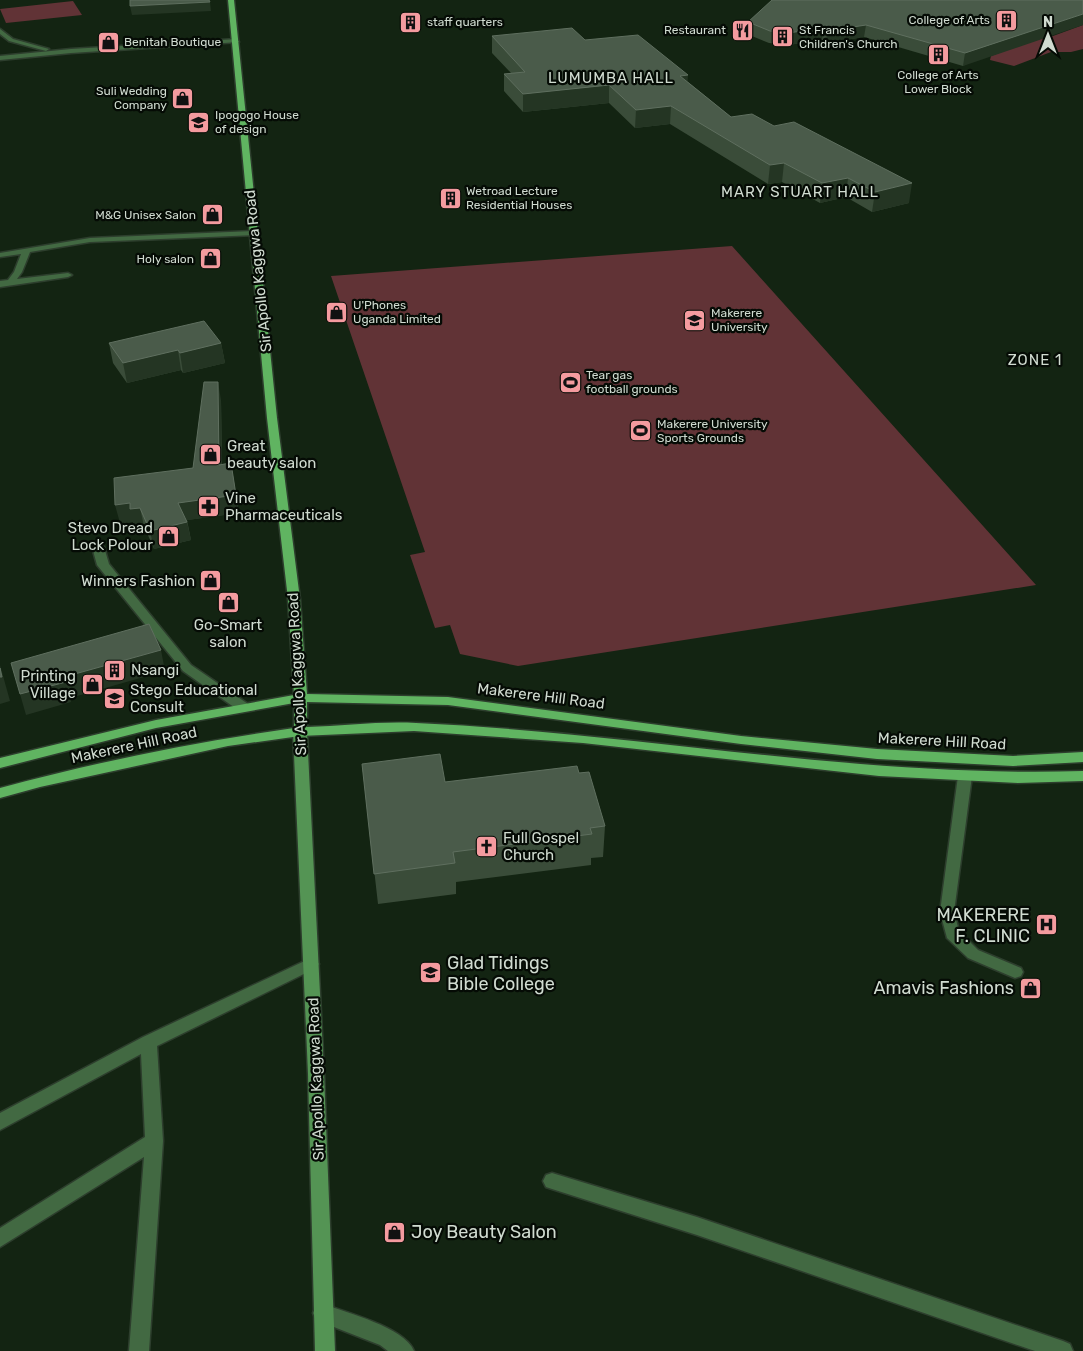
<svg xmlns="http://www.w3.org/2000/svg" width="1083" height="1351" font-family="Rubik,sans-serif">
<style>
.green{fill:#613336}
.lines{fill:none;stroke-linecap:round;stroke-linejoin:round}
.minor-casing{stroke:#2d3e2d;stroke-width:3}
.secondary-casing{stroke:#2d3e2d;stroke-width:3}
.primary-casing{stroke:#2d3e2d;stroke-width:3}
.minor{fill:#426942;fill-rule:evenodd}
.secondary{fill:#549454;fill-rule:evenodd}
.primary{fill:#60b461;fill-rule:evenodd}
.wall{fill:#3a4c39}
.shaded-wall{fill:#243523}
.building{fill:#4a5b4a;stroke:#5f6f5f}
.labels{text-anchor:middle;dominant-baseline:central;stroke-width:4.5;stroke-linejoin:round;paint-order:stroke}
.far-poi-label{font-size:12px;fill:#d0dbd0;stroke:#050b05;text-anchor:start}
.far-quarter-label{font-size:15px;letter-spacing:1px;fill:#d0dbd0;stroke:#050b05}
.street-label{font-size:15px;fill:#d0dbd0;stroke:#050b05}
.poi-label{font-size:15px;fill:#d0dbd0;stroke:#050b05;text-anchor:start}
.near-poi-label{font-size:18px;fill:#d0dbd0;stroke:#050b05;text-anchor:end}
</style>
<rect width="100%" height="100%" fill="#132412"/>
<!-- green -->
<g class="green">
<path d="M 73,1 L 82,15 L 6,23 L 0,9 Z"/>
<path d="M 1083,25 L 1083,49 L 1071,52 L 1051,52 L 1014,66 L 990,60 L 991,56 L 1048,35 L 1053,36 Z"/>
<path d="M 732,246 L 1036,585 L 518,666 L 460,654 L 450,625 L 435,628 L 410,555 L 425,552 L 331,276 Z"/>
</g>
<g class="lines">
<defs>
<g id="minor">
<path d="M 0,29 L 13,39 L 49,49 L 46,51 L 9,41 L 0,34 Z"/>
<path d="M 237,39 L 239,42 L 71,53 L 0,60 L 0,56 L 71,49 Z"/>
<path d="M 253,231 L 256,231 L 256,235 L 90,242 L 30,252 L 22,272 L 17,279 L 68,273 L 72,275 L 68,277 L 0,287 L 0,281 L 8,280 L 14,272 L 21,254 L 0,257 L 0,253 L 90,238 Z"/>
<path d="M 98,544 L 104,547 L 109,564 L 191,665 L 248,704 L 249,707 L 248,710 L 238,710 L 183,671 L 97,565 L 92,547 Z"/>
<path d="M 965,771 L 970,773 L 972,776 L 954,912 L 959,931 L 978,950 L 1021,968 L 1023,972 L 1021,976 L 1015,978 L 968,958 L 947,938 L 940,912 L 958,776 L 960,773 Z"/>
<path d="M 311,958 L 316,960 L 319,964 L 316,968 L 157,1046 L 163,1141 L 149,1351 L 129,1351 L 144,1157 L 0,1247 L 0,1228 L 145,1137 L 141,1054 L 0,1130 L 0,1113 L 143,1037 Z"/>
<path d="M 552,1173 L 697,1217 L 1063,1341 L 1070,1344 L 1073,1351 L 1035,1351 L 697,1235 L 552,1189 L 546,1187 L 543,1181 L 546,1175 Z"/>
<path d="M 323,1304 C 347,1313 404,1327 414,1351 L 388,1351 L 380,1345 L 316,1320 L 313,1313 L 316,1306 Z"/>
</g>
<path id="secondary" d="M 300,728 L 305,729 L 307,732 L 324,1074 L 335,1351 L 315,1351 L 308,1074 L 293,732 L 295,729 Z"/>
<path id="primary" d="M 228,0 L 234,0 L 277,418 L 300,599 L 307,694 L 448,697 L 741,736 L 877,749 L 1013,756 L 1083,752 L 1083,762 L 1013,766 L 877,759 L 741,744 L 448,705 L 307,702 L 307,727 C 343,726 380,721 416,723 C 639,733 860,778 1083,771 L 1083,781 L 1018,783 L 879,776 L 583,743 L 414,731 L 300,736 L 228,746 L 40,787 L 0,798 L 0,788 C 96,762 195,742 294,728 L 294,703 L 156,728 L 0,768 L 0,758 L 156,720 L 294,695 L 288,599 L 267,418 Z"/>
</defs>
<!-- minor casing -->
<use href="#minor" class="minor-casing"/>
<!-- secondary casing -->
<use href="#secondary" class="secondary-casing"/>
<!-- primary casing -->
<use href="#primary" class="primary-casing"/>
<!-- minor -->
<use href="#minor" class="minor"/>
<!-- secondary -->
<use href="#secondary" class="secondary"/>
<!-- primary -->
<use href="#primary" class="primary"/>
</g>
<!-- wall -->
<g class="wall">
<path d="M 1083,0 L 963,66 L 864,37 L 826,43 L 822,41 L 786,45 L 769,43 L 747,34 L 748,22 Z"/>
<path d="M 492,36 L 585,40 L 688,82 L 731,117 L 909,203 L 872,212 L 846,197 L 820,203 L 782,182 L 768,184 L 670,124 L 635,128 L 609,103 L 523,112 L 504,91 L 504,74 L 511,73 L 492,53 Z"/>
<path d="M 109,343 L 221,343 L 225,363 L 183,373 L 181,370 L 127,383 L 113,363 Z"/>
<path d="M 221,400 L 222,464 L 231,463 L 239,513 L 187,520 L 191,540 L 154,549 L 144,526 L 134,527 L 133,522 L 120,523 L 193,468 Z"/>
<path d="M 362,764 L 445,782 L 579,773 L 605,826 L 603,857 L 591,858 L 591,865 L 456,882 L 456,894 L 378,904 Z"/>
</g>
<!-- shaded-wall -->
<g class="shaded-wall">
<path d="M 210,2 L 211,11 L 132,15 L 130,6 Z"/>
<path d="M 1083,14 L 1083,25 L 963,66 L 965,53 Z"/>
<path d="M 866,25 L 864,37 L 826,43 L 827,31 Z"/>
<path d="M 823,28 L 822,41 L 786,45 L 788,33 Z"/>
<path d="M 688,75 L 687,92 L 680,76 Z"/>
<path d="M 609,85 L 609,103 L 523,112 L 523,94 Z"/>
<path d="M 671,106 L 670,124 L 635,128 L 636,110 Z"/>
<path d="M 784,163 L 782,182 L 768,184 L 770,165 Z"/>
<path d="M 848,178 L 846,197 L 820,203 L 822,183 Z"/>
<path d="M 912,183 L 909,203 L 872,212 L 875,192 Z"/>
<path d="M 221,343 L 225,363 L 183,373 L 180,353 Z"/>
<path d="M 178,350 L 181,370 L 127,383 L 123,363 Z"/>
<path d="M 218,382 L 221,400 L 222,483 L 219,465 Z"/>
<path d="M 236,495 L 239,513 L 181,521 L 178,503 Z"/>
<path d="M 130,503 L 140,508 L 144,526 L 134,527 L 133,522 L 120,523 L 115,505 Z"/>
<path d="M 187,522 L 191,540 L 154,549 L 150,531 Z"/>
<path d="M 161,650 L 165,671 L 70,698 L 71,702 L 26,715 L 20,694 L 64,677 Z"/>
<path d="M 0,665 L 10,701 L 0,704 Z"/>
</g>
<!-- building -->
<g class="building">
<path d="M 130,0 L 209,0 L 210,2 L 130,6 Z"/>
<path d="M 772,0 L 1083,0 L 1083,14 L 965,53 L 866,25 L 827,31 L 823,28 L 788,33 L 770,31 L 748,22 Z"/>
<path d="M 572,28 L 585,40 L 638,35 L 688,75 L 680,76 L 731,117 L 752,114 L 774,126 L 794,122 L 912,183 L 875,192 L 848,178 L 822,183 L 784,163 L 770,165 L 671,106 L 636,110 L 609,85 L 523,94 L 504,74 L 525,72 L 492,36 Z"/>
<path d="M 204,321 L 221,343 L 180,353 L 178,350 L 123,363 L 109,343 Z"/>
<path d="M 204,382 L 218,382 L 219,465 L 231,463 L 236,495 L 178,503 L 187,522 L 150,531 L 140,508 L 130,509 L 130,503 L 115,505 L 114,478 L 193,468 Z"/>
<path d="M 149,624 L 161,650 L 64,677 L 66,682 L 20,694 L 11,663 Z"/>
<path d="M 0,668 L 2,677 L 0,677 Z"/>
<path d="M 440,754 L 445,782 L 577,766 L 579,773 L 589,772 L 605,826 L 590,828 L 592,834 L 453,852 L 455,863 L 374,874 L 362,764 Z"/>
</g>
<!-- icons -->
<defs>
<symbol id="building-square" viewBox="-11 -11 22 22"><rect x="-9" y="-9" width="18" height="18" rx="4" fill="#f49b9f" stroke="#050b05"/><path d="M-4-6H4V6H1V3H-1V6H-4ZM-2.5-4.3h1.7v1.8h-1.7ZM.8-4.3h1.7v1.8H.8ZM-2.5-1h1.7V.8h-1.7ZM.8-1h1.7V.8H.8Z" fill="#111"/></symbol>
<symbol id="restaurant-square" viewBox="-11 -11 22 22"><rect x="-9" y="-9" width="18" height="18" rx="4" fill="#f49b9f" stroke="#050b05"/><path d="M-5-6h1v4h1v-4h1v4h1v-4h1v5L-1.5 .5V6h-2V.5L-5-1ZM5-6V6H3V1.5H1.5Q1.5-4 5-6Z" fill="#111"/></symbol>
<symbol id="shop-square" viewBox="-11 -11 22 22"><rect x="-9" y="-9" width="18" height="18" rx="4" fill="#f49b9f" stroke="#050b05"/><path d="M-5-2.5h2.3a2.7 3.5 0 0 1 5.4 0H5L5.5 6h-11ZM-1.5-2.5h3a1.5 2.3 0 0 0-3 0Z" fill="#111"/></symbol>
<symbol id="university-square" viewBox="-11 -11 22 22"><rect x="-9" y="-9" width="18" height="18" rx="4" fill="#f49b9f" stroke="#050b05"/><path d="M0-5L7-2L0 1L-7-2ZM-4 1L0 2.5L4 1V4Q0 6-4 4Z" fill="#111"/></symbol>
<symbol id="stadium-square" viewBox="-11 -11 22 22"><rect x="-9" y="-9" width="18" height="18" rx="4" fill="#f49b9f" stroke="#050b05"/><path d="M0-5a6.5 5 0 1 0 0 10a6.5 5 0 1 0 0-10ZM-3.5-1.8h7v3.6h-7Z" fill="#111"/></symbol>
<symbol id="pharmacy-square" viewBox="-11 -11 22 22"><rect x="-9" y="-9" width="18" height="18" rx="4" fill="#f49b9f" stroke="#050b05"/><path d="M-2-6h4v4h4v4h-4v4h-4v-4h-4v-4h4Z" fill="#111"/></symbol>
<symbol id="church-square" viewBox="-11 -11 22 22"><rect x="-9" y="-9" width="18" height="18" rx="4" fill="#f49b9f" stroke="#050b05"/><path d="M-1.2-6h2.4v3.5h3.3v2.4h-3.3V6h-2.4V-.1h-3.3v-2.4h3.3Z" fill="#111"/></symbol>
<symbol id="hospital-square" viewBox="-11 -11 22 22"><rect x="-9" y="-9" width="18" height="18" rx="4" fill="#f49b9f" stroke="#050b05"/><path d="M-5-5h3v3.5h4V-5h3V5h-3V1.5h-4V5h-3Z" fill="#111"/></symbol>
</defs>
<g fill-rule="evenodd">
<use href="#building-square" x="994" y="8" width="25" height="25"/>
<use href="#building-square" x="398" y="10" width="25" height="25"/>
<use href="#restaurant-square" x="730" y="18" width="25" height="25"/>
<use href="#building-square" x="770" y="24" width="25" height="25"/>
<use href="#shop-square" x="96" y="30" width="25" height="25"/>
<use href="#building-square" x="926" y="42" width="25" height="25"/>
<use href="#shop-square" x="170" y="86" width="25" height="25"/>
<use href="#university-square" x="186" y="110" width="25" height="25"/>
<use href="#building-square" x="438" y="186" width="25" height="25"/>
<use href="#shop-square" x="200" y="202" width="25" height="25"/>
<use href="#shop-square" x="198" y="246" width="25" height="25"/>
<use href="#shop-square" x="324" y="300" width="25" height="25"/>
<use href="#university-square" x="682" y="308" width="25" height="25"/>
<use href="#stadium-square" x="558" y="370" width="25" height="25"/>
<use href="#stadium-square" x="628" y="418" width="25" height="25"/>
<use href="#shop-square" x="198" y="442" width="25" height="25"/>
<use href="#pharmacy-square" x="196" y="494" width="25" height="25"/>
<use href="#shop-square" x="156" y="524" width="25" height="25"/>
<use href="#shop-square" x="198" y="568" width="25" height="25"/>
<use href="#shop-square" x="216" y="590" width="25" height="25"/>
<use href="#building-square" x="102" y="658" width="25" height="25"/>
<use href="#shop-square" x="80" y="672" width="25" height="25"/>
<use href="#university-square" x="102" y="686" width="25" height="25"/>
<use href="#church-square" x="474" y="834" width="25" height="25"/>
<use href="#hospital-square" x="1034" y="912" width="25" height="25"/>
<use href="#university-square" x="418" y="960" width="25" height="25"/>
<use href="#shop-square" x="1018" y="976" width="25" height="25"/>
<use href="#shop-square" x="382" y="1220" width="25" height="25"/>
</g>
<g class="labels">
<!-- far-poi labels -->
<g class="far-poi-label">
<text x="990" y="20" text-anchor="end">College of Arts</text>
<text x="427" y="22">staff quarters</text>
<text x="726" y="30" text-anchor="end">Restaurant</text>
<text x="799" y="30">St Francis<tspan x="799" dy="14">Children's Church</tspan></text>
<text x="124" y="42">Benitah Boutique</text>
<text x="938" y="75" text-anchor="middle">College of Arts<tspan x="938" dy="14">Lower Block</tspan></text>
<text x="167" y="91" text-anchor="end">Suli Wedding<tspan x="167" dy="14">Company</tspan></text>
<text x="215" y="115">Ipogogo House<tspan x="215" dy="14">of design</tspan></text>
<text x="466" y="191">Wetroad Lecture<tspan x="466" dy="14">Residential Houses</tspan></text>
<text x="196" y="215" text-anchor="end">M&amp;G Unisex Salon</text>
<text x="194" y="259" text-anchor="end">Holy salon</text>
<text x="353" y="305">U'Phones<tspan x="353" dy="14">Uganda Limited</tspan></text>
<text x="711" y="313">Makerere<tspan x="711" dy="14">University</tspan></text>
<text x="586" y="375">Tear gas<tspan x="586" dy="14">football grounds</tspan></text>
<text x="657" y="424">Makerere University<tspan x="657" dy="14">Sports Grounds</tspan></text>
</g>
<!-- far-quarter labels -->
<g class="far-quarter-label">
<text x="611" y="78">LUMUMBA HALL</text>
<text x="800" y="192">MARY STUART HALL</text>
<text x="1035" y="360">ZONE 1</text>
</g>
<!-- street labels -->
<g class="street-label">
<text transform="translate(258 271) rotate(-96)">Sir Apollo Kaggwa Road</text>
<text transform="translate(297 674) rotate(-93)">Sir Apollo Kaggwa Road</text>
<text transform="translate(541 696) rotate(7)">Makerere Hill Road</text>
<text transform="translate(942 741) rotate(3)">Makerere Hill Road</text>
<text transform="translate(134 745) rotate(-12)">Makerere Hill Road</text>
<text transform="translate(316 1079) rotate(-92)">Sir Apollo Kaggwa Road</text>
</g>
<!-- poi labels -->
<g class="poi-label">
<text x="227" y="446">Great<tspan x="227" dy="17">beauty salon</tspan></text>
<text x="225" y="498">Vine<tspan x="225" dy="17">Pharmaceuticals</tspan></text>
<text x="153" y="528" text-anchor="end">Stevo Dread<tspan x="153" dy="17">Lock Polour</tspan></text>
<text x="195" y="581" text-anchor="end">Winners Fashion</text>
<text x="228" y="625" text-anchor="middle">Go-Smart<tspan x="228" dy="17">salon</tspan></text>
<text x="131" y="670">Nsangi</text>
<text x="76" y="676" text-anchor="end">Printing<tspan x="76" dy="17">Village</tspan></text>
<text x="130" y="690">Stego Educational<tspan x="130" dy="17">Consult</tspan></text>
<text x="503" y="838">Full Gospel<tspan x="503" dy="17">Church</tspan></text>
</g>
<!-- near-poi labels -->
<g class="near-poi-label">
<text x="1030" y="915">MAKERERE<tspan x="1030" dy="21">F. CLINIC</tspan></text>
<text x="447" y="963" text-anchor="start">Glad Tidings<tspan x="447" dy="21">Bible College</tspan></text>
<text x="1014" y="988">Amavis Fashions</text>
<text x="411" y="1232" text-anchor="start">Joy Beauty Salon</text>
</g>
</g>
<!-- north arrow -->
<g transform="translate(1048 35)" stroke="#050b05" stroke-width="4" paint-order="stroke">
<path d="M0-4L9 19L0 12L-9 19Z" fill="#d0dbd0"/>
<text y="-8" font-size="14" font-weight="bold" text-anchor="middle" fill="#d0dbd0">N</text>
</g>
</svg>
